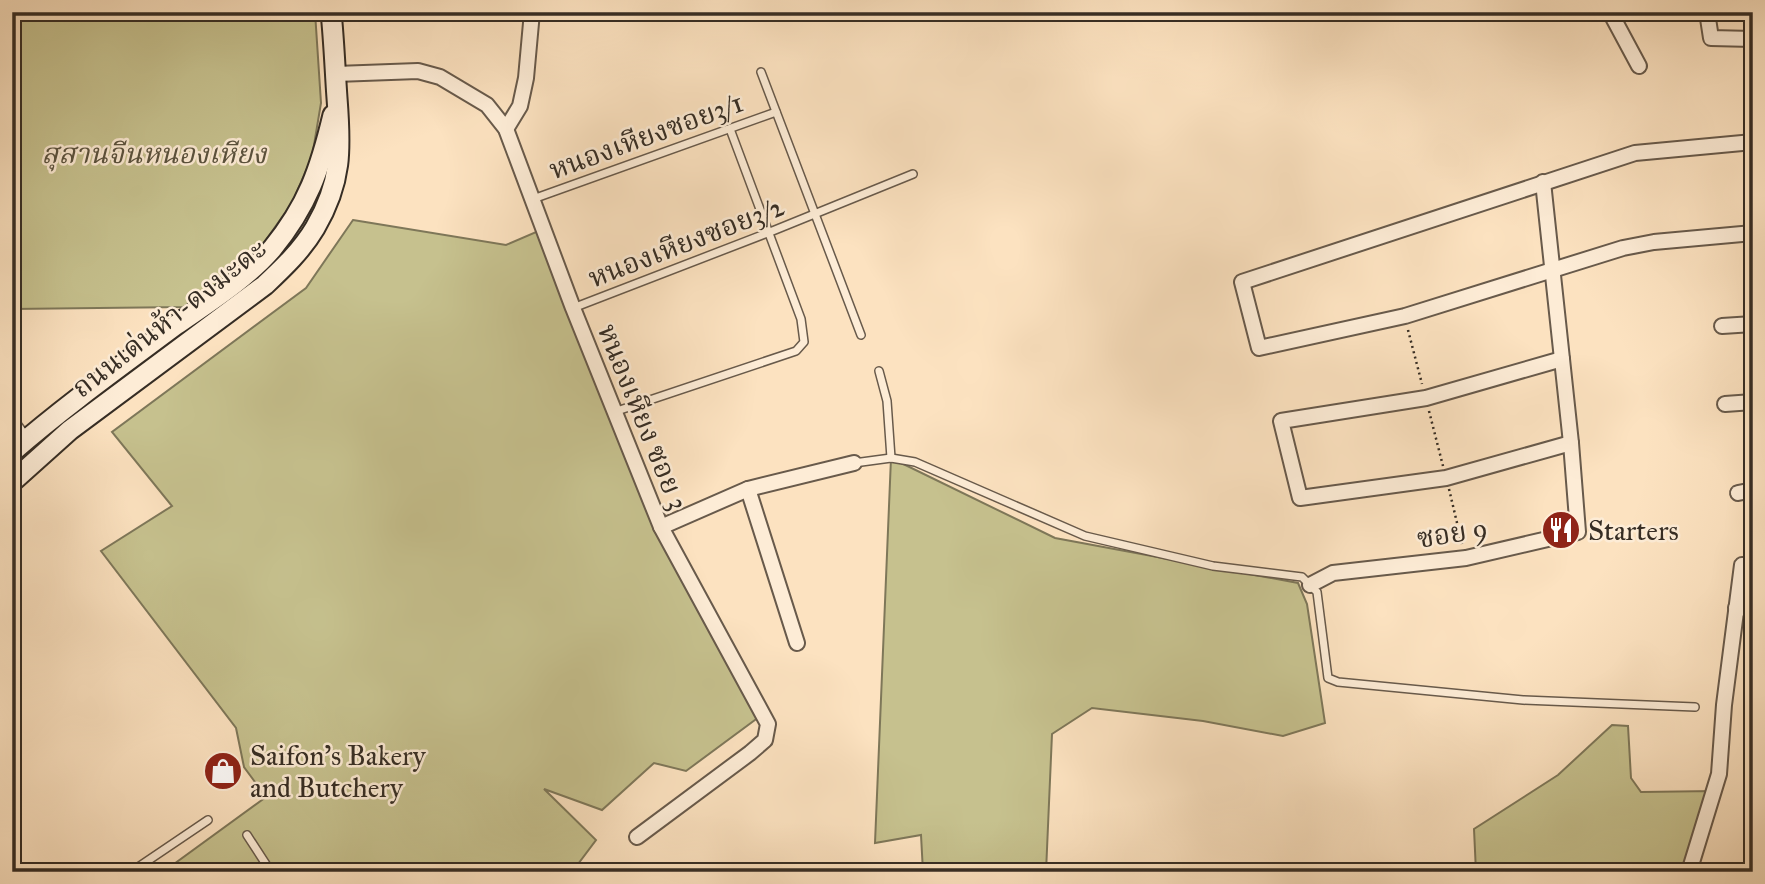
<svg xmlns="http://www.w3.org/2000/svg" width="1765" height="884" font-family="'IM FELL Great Primer','Noto Serif Thai',serif">
<style>
.green{fill:#c6c18e;stroke:#7e7759;stroke-width:2}
.lines{fill:none;stroke-linecap:round;stroke-linejoin:round}
.lane-casing{stroke:#685a4b;stroke-width:10}
.street-casing{stroke:#685a4b;stroke-width:18}
.secondary-casing{stroke:#362d24;stroke-width:23}
.path{stroke:#362d24;stroke-width:2.5;stroke-dasharray:2 3.5;stroke-linecap:butt}
.lane{stroke:#fdecd6;stroke-width:7}
.street{stroke:#fdecd6;stroke-width:14}
.secondary{stroke:#fdecd6;stroke-width:19}
.labels{text-anchor:middle;dominant-baseline:central;stroke-width:5;stroke-linejoin:round;paint-order:stroke}
.street-label{font-size:28px;fill:#362d24;stroke:#fdecd6}
.park-label{font-size:28px;font-style:italic;fill:#5a523e;stroke:#fdecd6}
.poi-label{font-size:28px;fill:#362d24;stroke:#fdecd6;text-anchor:start}
</style>
<rect width="100%" height="100%" fill="#fce2c0"/>
<filter id="stains"><feTurbulence type="fractalNoise" baseFrequency=".00286" numOctaves="4"/><feColorMatrix values="0 0 0 0 .2 0 0 0 0 .09 0 0 0 0 .02 0 0 0 .5 -.17"/></filter>
<radialGradient id="worn" r=".72"><stop offset=".6" stop-color="#630" stop-opacity="0"/><stop offset="1" stop-color="#630" stop-opacity=".3"/></radialGradient>
<!-- green -->
<g class="green">
<path d="M 25,12 L 315,12 L 321,103 L 312,157 L 292,203 L 256,254 L 186,307 L 12,309 L 12,30 Z"/>
<path d="M 353,220 L 506,245 L 543,229 L 667,538 L 763,714 L 686,771 L 654,763 L 602,810 L 544,789 L 596,840 L 572,872 L 163,872 L 266,797 L 244,767 L 236,728 L 101,551 L 172,506 L 112,432 L 306,288 Z"/>
<path d="M 891,458 L 1055,538 L 1298,583 L 1307,604 L 1325,723 L 1283,736 L 1203,721 L 1092,708 L 1052,734 L 1046,872 L 923,872 L 921,835 L 875,843 Z"/>
<path d="M 1612,725 L 1628,726 L 1631,778 L 1641,792 L 1714,791 L 1691,872 L 1476,872 L 1474,829 L 1558,775 Z"/>
</g>
<g class="lines">
<defs>
<g id="lane">
<path d="M 761,72 L 861,335"/>
<path d="M 533,199 L 776,112"/>
<path d="M 573,308 L 770,232 L 913,174"/>
<path d="M 879,371 L 887,401 L 891,458"/>
<path d="M 614,412 L 796,351 L 804,342 L 801,319 L 730,129"/>
<path d="M 12,417 L 26,436"/>
<path d="M 854,463 L 891,458 L 915,462 L 1085,536 L 1213,566 L 1302,577 L 1317,592 L 1328,678 L 1338,682 L 1523,700 L 1695,707"/>
<path d="M 247,835 L 271,872"/>
<path d="M 131,872 L 208,820"/>
</g>
<g id="street">
<path d="M 1610,12 L 1639,66"/>
<path d="M 1707,12 L 1711,38 L 1753,39"/>
<path d="M 336,74 L 418,71 L 440,77 L 487,105 L 506,129 L 573,308 L 661,527 L 768,724 L 765,740 L 750,753 L 637,837"/>
<path d="M 506,129 L 520,106 L 526,78 L 532,12"/>
<path d="M 1753,142 L 1635,153 L 1242,282 L 1259,348 L 1405,316 L 1623,248 L 1654,242 L 1753,233"/>
<path d="M 1722,326 L 1753,324"/>
<path d="M 1562,359 L 1426,398 L 1281,421 L 1300,498 L 1446,478 L 1571,443"/>
<path d="M 1725,404 L 1753,402"/>
<path d="M 748,489 L 797,643"/>
<path d="M 1738,493 L 1753,490"/>
<path d="M 661,527 L 748,489 L 854,463"/>
<path d="M 1310,585 L 1333,573 L 1466,558 L 1578,532 L 1571,443 L 1543,182"/>
<path d="M 1736,608 L 1753,609"/>
<path d="M 1689,872 L 1719,774 L 1724,705 L 1742,565"/>
</g>
<g id="secondary">
<path d="M 12,452 C 65,406 121,366 176,325 C 209,302 246,279 272,249 C 308,205 320,169 333,115"/>
<path d="M 12,482 L 70,430 L 265,285 C 283,268 302,250 315,228 C 342,182 341,149 337,98 C 335,70 334,41 331,12"/>
</g>
</defs>
<!-- lane casing -->
<use href="#lane" class="lane-casing"/>
<!-- street casing -->
<use href="#street" class="street-casing"/>
<!-- secondary casing -->
<use href="#secondary" class="secondary-casing"/>
<!-- path -->
<g class="path">
<path d="M 1408,330 L 1422,384"/>
<path d="M 1429,411 L 1443,466"/>
<path d="M 1449,489 L 1462,544"/>
</g>
<!-- lane -->
<use href="#lane" class="lane"/>
<!-- street -->
<use href="#street" class="street"/>
<!-- secondary -->
<use href="#secondary" class="secondary"/>
</g>
<!-- icons -->
<defs>
<symbol id="restaurant-disc" viewBox="-11 -11 22 22"><circle r="9.5" fill="#8f2418" stroke="#fdecd6"/><path d="M-5-6h1v4h1v-4h1v4h1v-4h1v5L-1.5 .5V6h-2V.5L-5-1ZM5-6V6H3V1.5H1.5Q1.5-4 5-6Z" fill="#fff"/></symbol>
<symbol id="shop-disc" viewBox="-11 -11 22 22"><circle r="9.5" fill="#8f2418" stroke="#fdecd6"/><path d="M-5-2.5h2.3a2.7 3.5 0 0 1 5.4 0H5L5.5 6h-11ZM-1.5-2.5h3a1.5 2.3 0 0 0-3 0Z" fill="#fff"/></symbol>
</defs>
<g fill-rule="evenodd">
<use href="#restaurant-disc" x="1539" y="508" width="44" height="44"/>
<use href="#shop-disc" x="201" y="749" width="44" height="44"/>
</g>
<g class="labels">
<!-- street labels -->
<g class="street-label">
<text transform="translate(646 136) rotate(-20)">หนองเหียงซอย3/1</text>
<text transform="translate(686 242) rotate(-21)">หนองเหียงซอย3/2</text>
<text transform="translate(169 318) rotate(-38)">ถนนเด่นห้า-ดงมะดะ</text>
<text transform="translate(643 417) rotate(68)">หนองเหียง ซอย 3</text>
<text transform="translate(1452 533) rotate(-9)">ซอย 9</text>
</g>
<!-- park labels -->
<g class="park-label">
<text x="154" y="153">สุสานจีนหนองเหียง</text>
</g>
<!-- poi labels -->
<g class="poi-label">
<text x="1588" y="530">Starters</text>
<text x="250" y="755">Saifon's Bakery<tspan x="250" dy="32">and Butchery</tspan></text>
</g>
</g>
<!-- margin -->
<rect width="1765" height="884" fill="none" stroke="#fce2c0" stroke-width="42"/>
<rect x="14" y="14" width="1737" height="856" fill="none" stroke="#362d24" stroke-width="3.5"/>
<rect x="21" y="21" width="1723" height="842" fill="none" stroke="#362d24" stroke-width="2"/>
<rect width="100%" height="100%" filter="url(#stains)"/>
<rect width="100%" height="100%" fill="url(#worn)"/>
</svg>
